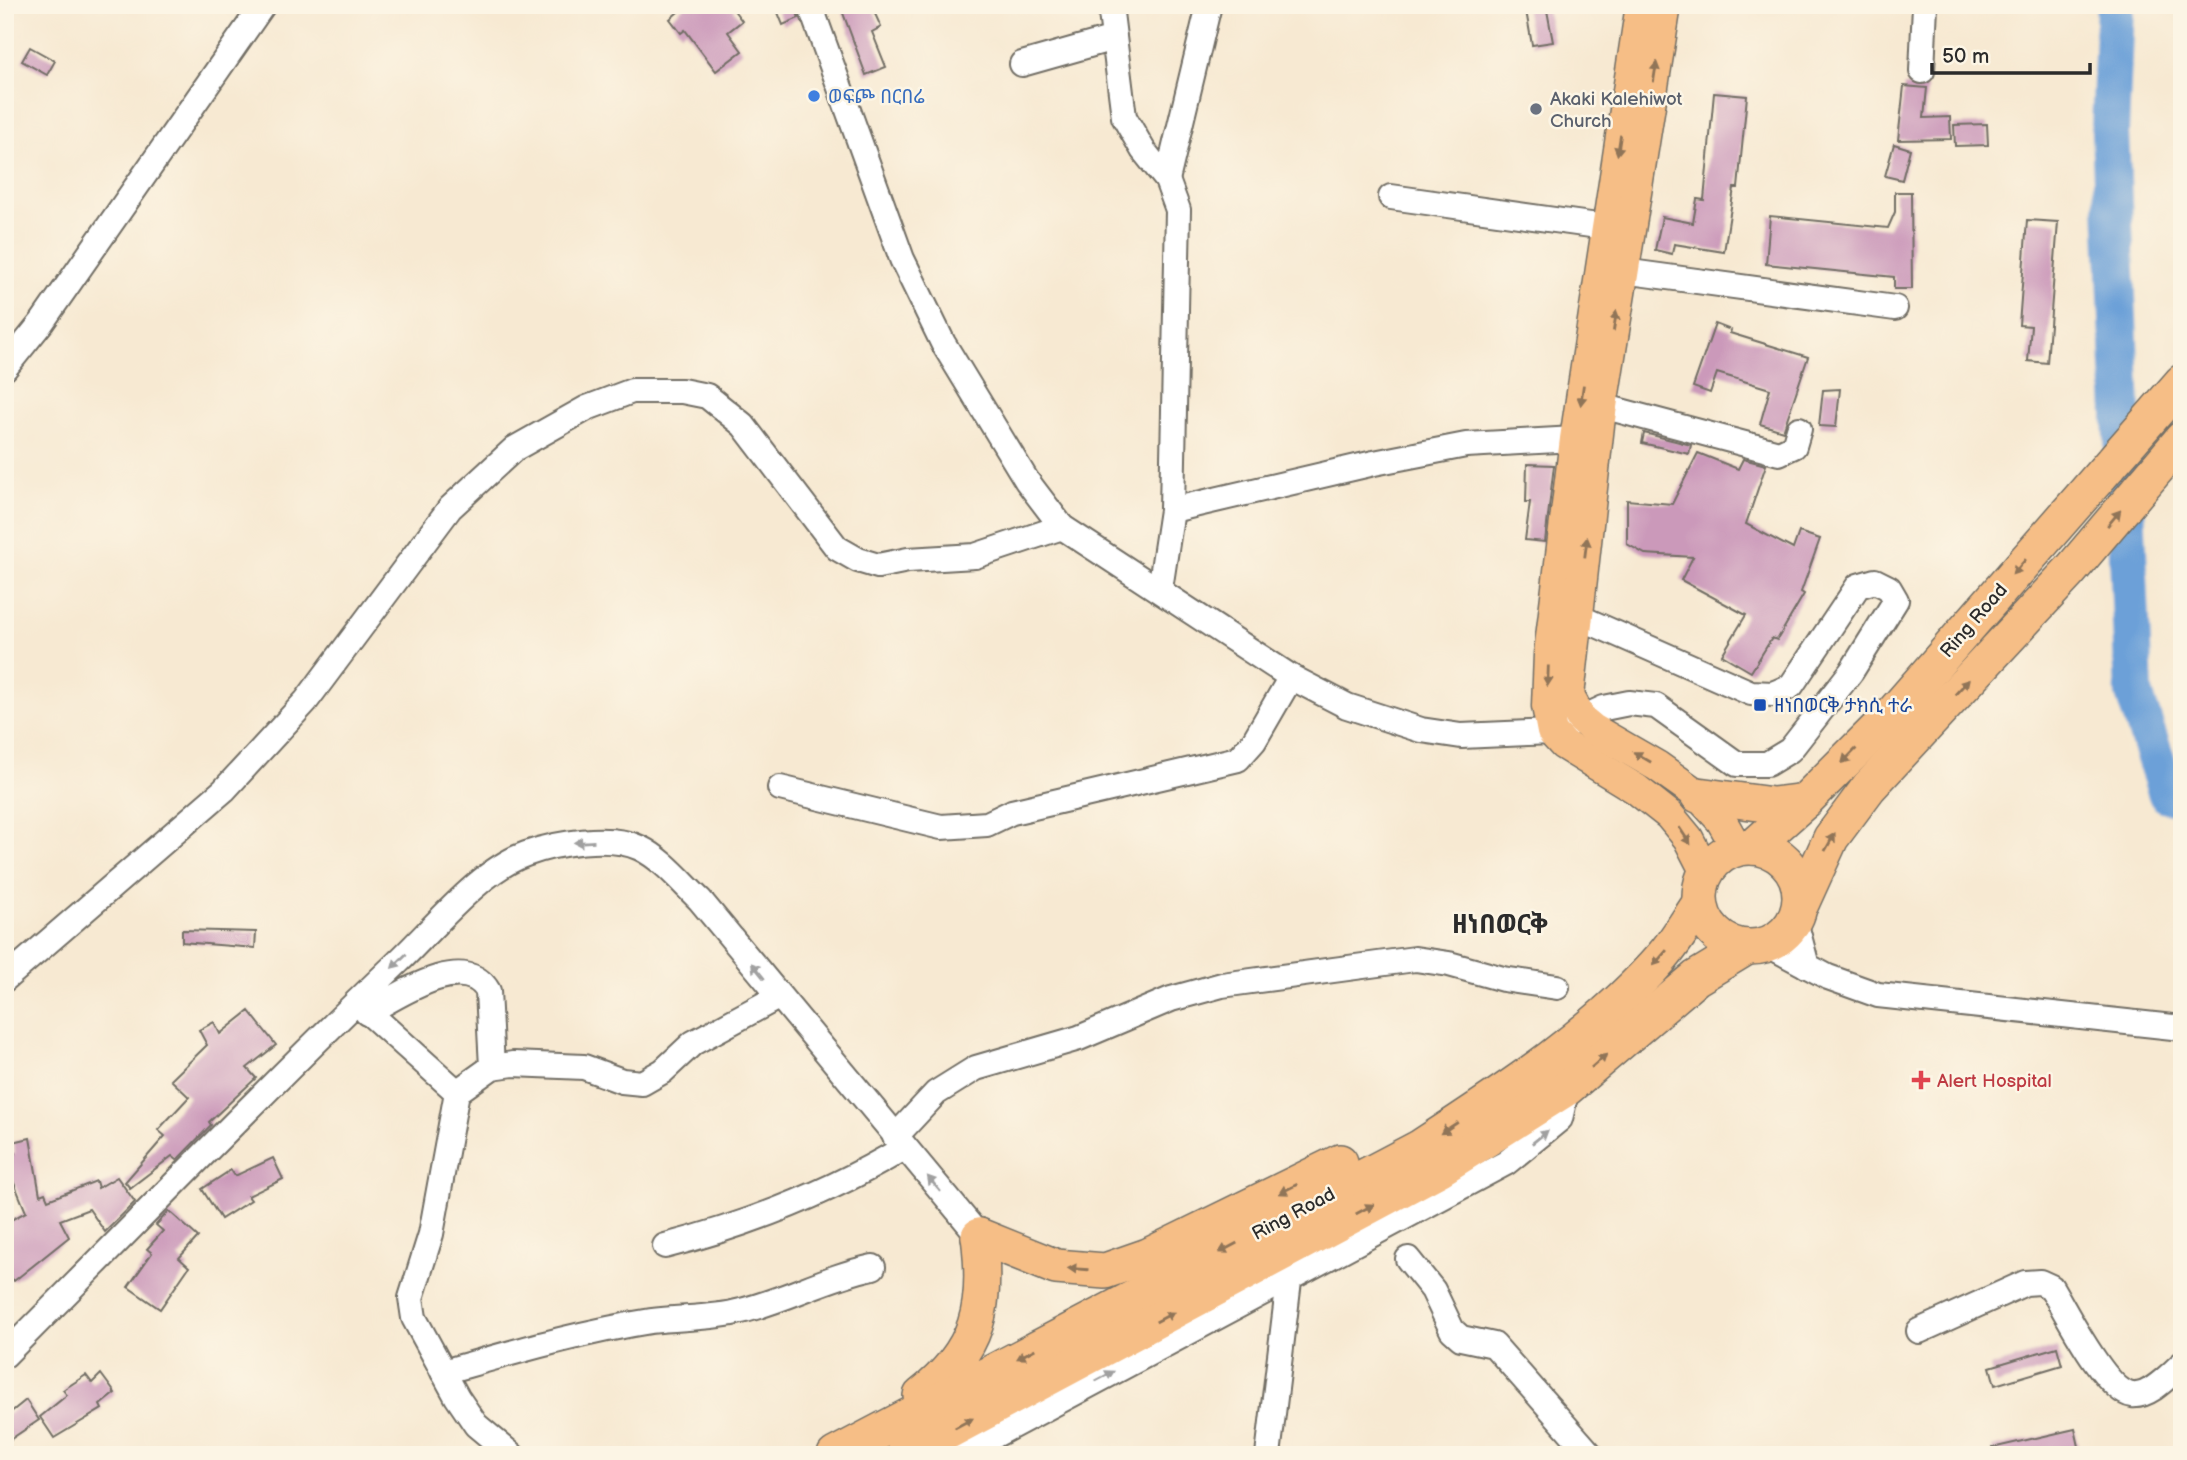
<svg xmlns="http://www.w3.org/2000/svg" width="2187" height="1460" font-family="'Balsamiq Sans','Noto Sans Ethiopic',sans-serif">
  <style>
    .lines { fill: none; stroke-linecap: round; stroke-linejoin: round }
    .river { stroke: #6ca0d8; stroke-width: 38 }
    .building { fill: #cb99ba }
    .minor-casing { stroke: #726e65; stroke-width: 28 }
    .major-casing { stroke: #726e65; stroke-width: 33 }
    .highway-casing { stroke: #726e65; stroke-width: 38 }
    .minor { stroke: #fff; stroke-width: 24 }
    .major { stroke: #f6be86; stroke-width: 30 }
    .highway { stroke: #f6be86; stroke-width: 35 }
    .oneway { fill: #907458 }
    .oneway2 { fill: #a0a0a0 }
    .shop-dot { fill: #3f7fe0; stroke: #fcf5e5; stroke-width: 2.5 }
    .worship-dot { fill: #6b7280; stroke: #fcf5e5; stroke-width: 2.5 }
    .transit-dot { fill: #1a4fb4; stroke: #fcf5e5; stroke-width: 2.5 }
    .health-dot { fill: #e0444e; stroke: #fcf5e5; stroke-width: 2.5 }
    .labels { text-anchor: middle; stroke-width: 5; stroke-linejoin: round; paint-order: stroke }
    .shop-label { font-size: 19px; fill: #366cbe; stroke: #fcf5e5; text-anchor: start }
    .worship-label { font-size: 19px; fill: #5b616d; stroke: #fcf5e5; text-anchor: start }
    .street-label { font-size: 19px; fill: #2b2b2b; stroke: #fcf5e5 }
    .transit-label { font-size: 19px; fill: #164399; stroke: #fcf5e5; text-anchor: start }
    .health-label { font-size: 19px; fill: #be3a42; stroke: #fcf5e5; text-anchor: start }
    .district-label { font-size: 26px; font-weight: bold; fill: #2b2b2b; stroke: #fcf5e5 }
  </style>
  <rect width="100%" height="100%" fill="#fcf5e5"/>
  <filter id="ink" filterUnits="userSpaceOnUse"><feTurbulence type="fractalNoise" baseFrequency=".0143" numOctaves="2"/><feDisplacementMap in="SourceGraphic" scale="14" xChannelSelector="R" yChannelSelector="G"/><feConvolveMatrix kernelMatrix="1 2 1 2 8 2 1 2 1" color-interpolation-filters="sRGB"/></filter>
  <filter id="wash" filterUnits="userSpaceOnUse"><feTurbulence type="fractalNoise" baseFrequency=".00686" numOctaves="4" result="noise"/><feDisplacementMap in="SourceGraphic" scale="28" xChannelSelector="R" yChannelSelector="G"/><feGaussianBlur stdDeviation="1.57" result="paint"/><feColorMatrix in="noise" values="0 0 0 0 0 0 0 0 0 0 0 0 0 0 0 0 0 1.4 0 .05"/><feComposite in="paint" operator="in"/></filter>
  <g filter="url(#wash)">
    <rect width="100%" height="100%" fill="#f7e9d2"/>
    <g class="lines">
      <!-- river -->
      <polyline class="river" points="2115,5 2110,132 2134,693 2167,794 2182,798"/>
    </g>
    <g id="blocks">
      <!-- building -->
      <g class="building">
        <polygon points="686,5 730,5 742,21 728,32 742,51 716,71 685,30 681,33 670,19"/>
        <polygon points="775,5 794,5 799,18 783,25"/>
        <polygon points="840,5 871,5 881,27 872,32 886,67 866,75"/>
        <polygon points="1525,5 1546,5 1553,42 1532,45"/>
        <polygon points="30,47 55,61 47,75 22,61"/>
        <polygon points="1904,86 1927,88 1924,118 1950,117 1951,139 1898,140"/>
        <polygon points="1714,93 1747,96 1738,188 1734,188 1724,252 1674,244 1672,254 1655,250 1662,217 1693,223 1697,199 1704,200"/>
        <polygon points="1987,124 1988,145 1955,146 1954,125"/>
        <polygon points="1894,144 1910,149 1902,180 1885,176"/>
        <polygon points="1895,192 1911,192 1912,289 1894,289 1894,277 1766,264 1770,216 1888,228 1895,212"/>
        <polygon points="2027,220 2058,222 2047,363 2028,361 2031,326 2019,325"/>
        <polygon points="1715,324 1731,330 1730,333 1808,357 1783,431 1760,424 1770,389 1717,373 1710,393 1693,387"/>
        <polygon points="1840,389 1836,427 1819,426 1823,390"/>
        <polygon points="1644,433 1691,445 1689,454 1642,443"/>
        <polygon points="1698,453 1738,469 1743,459 1766,465 1746,524 1793,549 1799,532 1820,539 1801,592 1804,594 1777,640 1772,638 1751,672 1722,655 1746,615 1681,580 1693,557 1645,554 1627,544 1627,500 1672,504"/>
        <polygon points="1527,464 1554,465 1545,542 1525,540 1530,502 1526,502"/>
        <polygon points="182,930 256,932 255,948 182,942"/>
        <polygon points="249,1011 276,1045 247,1068 256,1078 209,1122 211,1125 177,1160 172,1156 130,1188 125,1182 165,1136 158,1130 189,1097 171,1080 207,1045 199,1030 214,1022 220,1034"/>
        <polygon points="30,1138 40,1195 45,1193 48,1200 96,1181 98,1188 117,1177 135,1202 105,1232 89,1209 60,1220 69,1237 14,1281 5,1271 5,1223 26,1212 12,1178 5,1179 5,1154 15,1154 13,1142"/>
        <polygon points="273,1158 283,1179 248,1196 251,1200 221,1219 202,1189 231,1170 235,1176"/>
        <polygon points="169,1211 198,1237 179,1258 189,1267 160,1309 128,1287 152,1253 147,1249 163,1231 156,1225"/>
        <polygon points="2057,1347 2062,1365 1995,1385 1990,1367"/>
        <polygon points="101,1374 115,1393 100,1405 102,1409 54,1438 40,1417 67,1395 63,1390 86,1375 92,1383"/>
        <polygon points="26,1400 39,1420 5,1443 5,1417"/>
        <polygon points="2075,1429 2081,1455 1993,1455 1992,1448"/>
      </g>
    </g>
  </g>
  <g filter="url(#ink)">
    <use href="#blocks" fill-opacity="0" stroke="#726e65" stroke-width="2"/>
    <g class="lines">
      <!-- minor casing -->
      <g class="minor-casing">
        <g id="minor">
          <polyline points="810,5 902,259 943,343 1027,481 1062,527 1291,677 1347,706 1421,730 1461,736 1552,732 1604,708 1629,703 1656,706 1737,764 1767,764 1790,750 1851,672 1896,600 1889,588 1875,581 1858,586 1791,686 1773,694 1751,693 1563,610"/>
          <polyline points="1110,5 1124,117 1143,150 1167,180 1178,210 1172,510 1160,589"/>
          <polyline points="1022,64 1114,38"/>
          <polyline points="1922,71 1925,5"/>
          <polyline points="1167,180 1209,5"/>
          <polyline points="1391,197 1605,227"/>
          <polyline points="1623,271 1895,308"/>
          <polyline points="5,368 42,322 263,5"/>
          <polyline points="1602,406 1779,453 1794,446 1799,429"/>
          <polyline points="1172,510 1374,463 1466,445 1575,439"/>
          <polyline points="780,788 941,827 987,824 1012,812 1238,759 1254,741 1291,677"/>
          <polyline points="1795,921 1807,966"/>
          <polyline points="1768,945 1828,977 1878,995 2182,1028"/>
          <polyline points="5,979 224,790 306,701 450,508 514,449 587,408 632,391 682,391 707,396 743,425 837,548 858,560 878,566 908,560 975,556 1062,527"/>
          <polyline points="357,1002 457,1092"/>
          <path d="M367,1013c31,-17 97,-63 121,-22l4,76"/>
          <polyline points="895,1137 936,1093 976,1068 1079,1038 1171,999 1222,985 1415,959 1449,964 1503,979 1557,987"/>
          <path d="M665,1246c85,-22 164,-53 239,-98"/>
          <polyline points="1408,1259 1433,1290 1452,1330 1461,1338 1494,1345 1591,1455"/>
          <path d="M1919,1331l106,-48 15,-1 11,5c14,23 54,104 81,108 18,2 37,-20 50,-31"/>
          <path d="M5,1355c131,-131 259,-265 393,-393 35,-33 82,-92 128,-108 30,-11 84,-20 114,-6 23,11 42,35 60,52l279,336"/>
          <path d="M443,1372c68,-19 138,-40 208,-51 29,-4 61,-2 90,-10 45,-11 85,-34 132,-44"/>
          <polyline points="512,1455 476,1425 457,1397 414,1318 411,1298 431,1234 457,1092 492,1067 513,1064 584,1067 622,1081 642,1083 663,1071 693,1043 778,997"/>
          <polyline points="958,1455 1506,1163 1560,1119 1567,1088"/>
          <polyline points="1268,1455 1289,1281"/>
        </g>
      </g>
      <!-- major casing -->
      <g class="major-casing">
        <g id="major">
          <polyline points="1641,5 1575,439 1549,654 1547,706 1552,732 1564,745 1636,789 1669,815 1688,838 1706,873"/>
          <polyline points="1666,5 1599,425 1569,696 1581,719 1593,729 1657,766 1698,795 1721,820 1737,848"/>
        </g>
      </g>
      <!-- highway casing -->
      <g class="highway-casing">
        <g id="highway">
          <polyline points="1698,795 1773,805 1805,801"/>
          <circle cx="1750" cy="897" r="50"/>
          <polyline points="1753,847 1805,801 1894,712 2182,382"/>
          <polyline points="1801,904 1831,838 1869,787 2070,571 2182,439"/>
          <polyline points="979,1236 1056,1267 1105,1271 1148,1256 1340,1162"/>
          <path d="M921,1396c58,-46 67,-90 58,-160"/>
          <path d="M835,1455l584,-307c86,-56 176,-114 244,-192 14,-16 25,-36 37,-53"/>
          <polyline points="904,1455 1441,1168 1567,1088 1696,978 1747,947"/>
        </g>
      </g>
      <!-- minor -->
      <use href="#minor" class="minor"/>
      <!-- major -->
      <use href="#major" class="major"/>
      <!-- highway -->
      <use href="#highway" class="highway"/>
    </g>
    <!-- one-way arrows -->
    <defs><path id="oneway-solid" d="M-6-.8H1V-3.2L6.5 0L1 3.2V.8H-6Z" transform="scale(1.75)"/></defs>
    <g class="oneway">
      <use href="#oneway-solid" transform="translate(1655 72) rotate(-81)"/>
      <use href="#oneway-solid" transform="translate(1619 145) rotate(99)"/>
      <use href="#oneway-solid" transform="translate(1615 321) rotate(-81)"/>
      <use href="#oneway-solid" transform="translate(1582 395) rotate(98)"/>
      <use href="#oneway-solid" transform="translate(2114 518) rotate(-50)"/>
      <use href="#oneway-solid" transform="translate(1586 547) rotate(-83)"/>
      <use href="#oneway-solid" transform="translate(2019 567) rotate(131)"/>
      <use href="#oneway-solid" transform="translate(1548 676) rotate(92)"/>
      <use href="#oneway-solid" transform="translate(1962 687) rotate(-47)"/>
      <use href="#oneway-solid" transform="translate(1849 756) rotate(135)"/>
      <use href="#oneway-solid" transform="translate(1642 757) rotate(-150)"/>
      <use href="#oneway-solid" transform="translate(1685 836) rotate(56)"/>
      <use href="#oneway-solid" transform="translate(1830 842) rotate(-61)"/>
      <use href="#oneway-solid" transform="translate(1660 958) rotate(131)"/>
      <use href="#oneway-solid" transform="translate(1599 1061) rotate(-41)"/>
      <use href="#oneway-solid" transform="translate(1449 1128) rotate(147)"/>
      <use href="#oneway-solid" transform="translate(1288 1189) rotate(153)"/>
      <use href="#oneway-solid" transform="translate(1365 1209) rotate(-28)"/>
      <use href="#oneway-solid" transform="translate(1228 1248) rotate(152)"/>
      <use href="#oneway-solid" transform="translate(1078 1269) rotate(-176)"/>
      <use href="#oneway-solid" transform="translate(1165 1317) rotate(-28)"/>
      <use href="#oneway-solid" transform="translate(1026 1354) rotate(152)"/>
      <use href="#oneway-solid" transform="translate(964 1423) rotate(-28)"/>
    </g>
    <g class="oneway2">
      <use href="#oneway-solid" transform="translate(584 842) rotate(177)"/>
      <use href="#oneway-solid" transform="translate(399 961) rotate(136)"/>
      <use href="#oneway-solid" transform="translate(758 971) rotate(-129)"/>
      <use href="#oneway-solid" transform="translate(1540 1137) rotate(-39)"/>
      <use href="#oneway-solid" transform="translate(934 1184) rotate(-130)"/>
      <use href="#oneway-solid" transform="translate(1105 1376) rotate(-28)"/>
    </g>
  </g>
  <!-- markers -->
  <circle class="shop-dot" cx="814" cy="96" r="7"/>
  <circle class="worship-dot" cx="1536" cy="109" r="7"/>
  <rect class="transit-dot" x="1753" y="698" width="14" height="14" rx="3.5"/>
  <path class="health-dot" d="M1917.5 1069.5h7v7h7v7h-7v7h-7v-7h-7v-7h7z"/>
  <g class="labels">
    <!-- shop labels -->
    <g class="shop-label">
      <text x="828" y="103">ወፍጮ በርበሬ</text>
    </g>
    <!-- worship labels -->
    <g class="worship-label">
      <text x="1550" y="105">Akaki Kalehiwot<tspan x="1550" dy="22">Church</tspan></text>
    </g>
    <!-- street labels -->
    <g class="street-label">
      <text transform="translate(1973 620) rotate(-49)" y="7">Ring Road</text>
      <text transform="translate(1293 1213) rotate(-28)" y="7">Ring Road</text>
    </g>
    <!-- transit labels -->
    <g class="transit-label">
      <text x="1774" y="712">ዘነበወርቅ ታክሲ ተራ</text>
    </g>
    <!-- health labels -->
    <g class="health-label">
      <text x="1937" y="1087">Alert Hospital</text>
    </g>
    <!-- district labels -->
    <g class="district-label">
      <text x="1500" y="933">ዘነበወርቅ</text>
    </g>
  </g>
  <!-- margin -->
  <rect width="2187" height="1460" fill="none" stroke="#fcf5e5" stroke-width="28"/>
  <!-- scale -->
  <path d="M1932 63v10h158v-10" fill="none" stroke="#2b2b2b" stroke-width="3.5"/>
  <text x="1942" y="63" font-size="21" fill="#2b2b2b" stroke="#fcf5e5" stroke-width="5" paint-order="stroke">50 m</text>
</svg>
